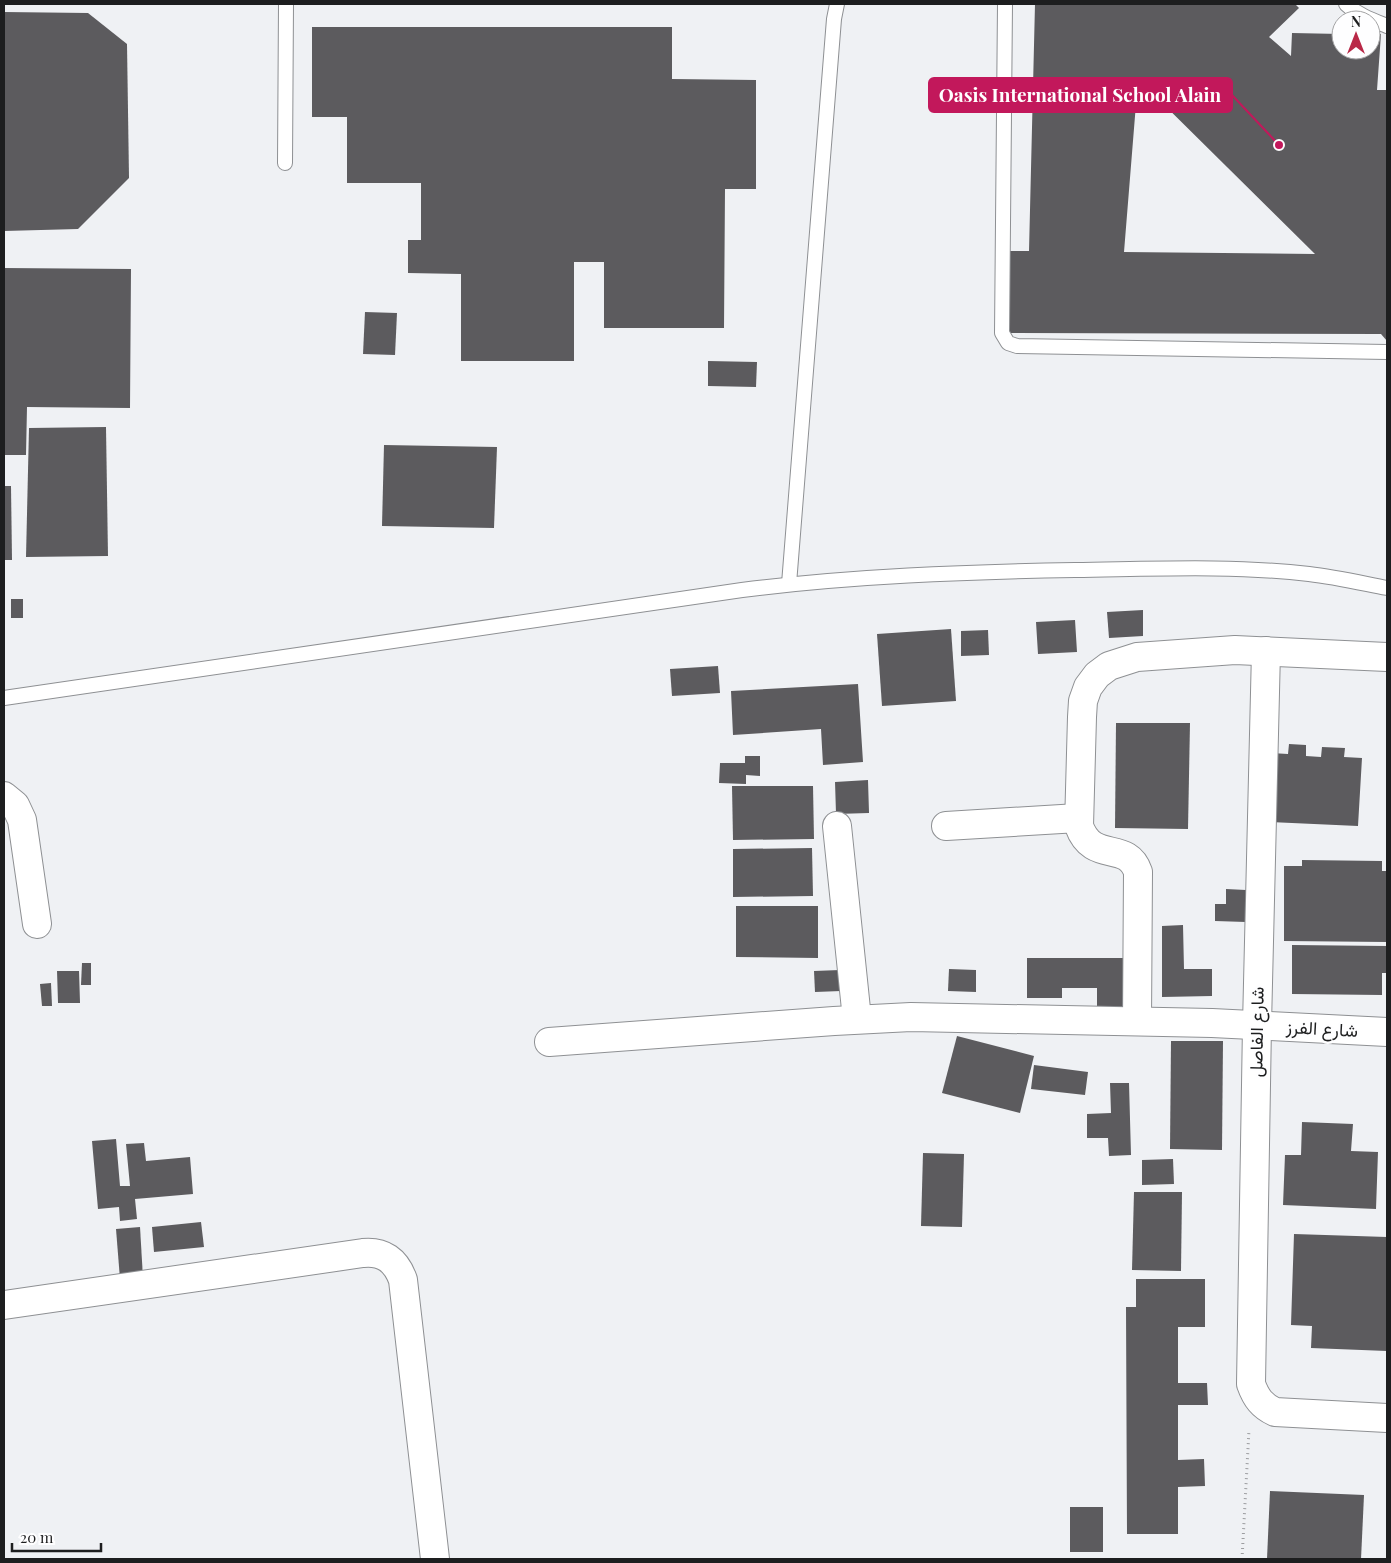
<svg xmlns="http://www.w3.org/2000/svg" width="1391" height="1563" font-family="'Playfair Display',Vazirmatn,serif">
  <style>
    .building { fill: #5c5b5e; fill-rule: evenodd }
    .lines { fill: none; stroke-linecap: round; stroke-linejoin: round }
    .lane-casing { stroke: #8e9093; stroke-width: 16 }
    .street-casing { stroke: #8e9093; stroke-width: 30 }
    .path { stroke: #9c9da0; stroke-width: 3; stroke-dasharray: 1 4; stroke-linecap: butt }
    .lane { stroke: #fff; stroke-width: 14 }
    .street { stroke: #fff; stroke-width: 28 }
    .labels { text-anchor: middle; stroke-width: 5; stroke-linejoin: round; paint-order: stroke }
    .street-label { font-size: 18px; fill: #1d1e1f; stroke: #fefeff }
    .leader { fill: none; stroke: #c2185b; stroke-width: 2 }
    .callout-dot { fill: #c2185b; stroke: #fefeff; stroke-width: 2 }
    .callout { fill: #c2185b; stroke: #c2185b; stroke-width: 2 }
    .callout-label { font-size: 19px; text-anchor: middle; font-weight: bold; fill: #fff }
  </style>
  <rect width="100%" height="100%" fill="#eff1f4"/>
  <!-- building -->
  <g class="building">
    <path d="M1035,4h260l4,4 -30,29 22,19 1,-23 49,1v16h30v-16h10l-4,56h10v251l-6,-7 -378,-1 1,-82h25zM1138,79l177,175 -191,-2z"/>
    <polygon points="4,12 88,13 127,44 129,178 78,229 4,231"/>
    <polygon points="312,27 672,27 672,79 756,80 756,189 725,189 724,328 604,328 604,262 574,262 574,361 461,361 461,274 408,273 408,240 421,240 421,183 347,183 347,117 312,117"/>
    <polygon points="4,268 131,269 130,408 27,407 26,455 4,455"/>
    <polygon points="365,312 397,313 395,355 363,354"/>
    <polygon points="708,361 757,362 756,387 708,386"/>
    <polygon points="106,427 108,556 26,557 29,428"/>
    <polygon points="384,445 497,447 494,528 382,526"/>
    <polygon points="4,486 11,486 12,560 4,560"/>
    <rect x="11" y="599" width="12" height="19"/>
    <polygon points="1143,610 1143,636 1109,638 1107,612"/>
    <polygon points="1075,620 1077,652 1038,654 1036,622"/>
    <polygon points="951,629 956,701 882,706 877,634"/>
    <polygon points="988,630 989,655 961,656 961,631"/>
    <polygon points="718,666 720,693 672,696 670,669"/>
    <polygon points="858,684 863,762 823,765 821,729 733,735 731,691"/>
    <polygon points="1116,723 1190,723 1188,829 1115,828"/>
    <polygon points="1289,744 1306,745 1306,756 1321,757 1322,747 1345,748 1344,757 1362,758 1358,826 1270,822 1271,753 1288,754"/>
    <polygon points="745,756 760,756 760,776 746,775 746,784 719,783 720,763 745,763"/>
    <polygon points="868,780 869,813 836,814 835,782"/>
    <polygon points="732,786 813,786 814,839 733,840"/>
    <polygon points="812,848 813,896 733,897 733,849"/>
    <polygon points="1302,860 1382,861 1382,871 1387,871 1387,942 1284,941 1284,866 1302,866"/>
    <polygon points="1226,889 1246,890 1246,922 1215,921 1215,904 1226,904"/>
    <polygon points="736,906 818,906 818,958 736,957"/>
    <polygon points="1183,925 1184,969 1212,969 1212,996 1162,997 1162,926"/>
    <polygon points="1292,945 1387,946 1387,973 1382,973 1382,995 1292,994"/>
    <polygon points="1027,958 1128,958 1127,1007 1097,1007 1097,988 1062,988 1062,998 1027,998"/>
    <polygon points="82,963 91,963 91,985 81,985"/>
    <polygon points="949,969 976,970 976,992 948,991"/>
    <polygon points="840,970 841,991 815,992 814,971"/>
    <polygon points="57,971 79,971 80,1003 58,1003"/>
    <polygon points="51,983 52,1006 42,1006 40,984"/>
    <polygon points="957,1036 1034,1056 1020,1113 942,1093"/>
    <polygon points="1171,1041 1223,1041 1222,1150 1170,1149"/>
    <polygon points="1034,1065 1088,1072 1085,1095 1031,1089"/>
    <polygon points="1110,1083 1129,1083 1131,1155 1109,1156 1108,1138 1087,1138 1087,1114 1111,1113"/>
    <polygon points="1302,1122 1353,1124 1351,1151 1378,1152 1376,1209 1283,1205 1285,1155 1301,1155"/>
    <polygon points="116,1139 120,1186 130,1186 126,1144 144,1143 146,1161 190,1157 193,1194 135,1199 137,1219 120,1221 119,1207 98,1209 92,1141"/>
    <polygon points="923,1153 964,1154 962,1227 921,1226"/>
    <polygon points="1173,1159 1174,1184 1142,1185 1142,1160"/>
    <polygon points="1134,1192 1182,1192 1181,1271 1132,1270"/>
    <polygon points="201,1222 204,1247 154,1252 152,1227"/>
    <polygon points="140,1227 143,1278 120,1279 116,1229"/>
    <polygon points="1294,1234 1387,1237 1387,1351 1311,1348 1312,1326 1291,1325"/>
    <polygon points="1136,1279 1205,1279 1205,1327 1178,1327 1178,1383 1207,1383 1208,1405 1178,1405 1178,1460 1204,1459 1205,1486 1178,1487 1178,1534 1127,1534 1126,1307 1136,1307"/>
    <polygon points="1270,1491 1364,1495 1361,1559 1267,1559"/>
    <rect x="1070" y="1507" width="33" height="45"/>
  </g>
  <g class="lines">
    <!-- lane casing -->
    <g class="lane-casing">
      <g id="lane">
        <polyline points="1005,4 1002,333 1008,343 1017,346 1387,352"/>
        <path d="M1346,4c12,11 26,16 41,22"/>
        <polyline points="285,163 286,4"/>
        <polyline points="789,584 834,19 837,4"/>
        <path d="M4,698l738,-108c111,-14 221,-18 333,-20 77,-1 156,-5 234,4 26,3 52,9 78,14"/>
      </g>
    </g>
    <!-- street casing -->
    <g class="street-casing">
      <g id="street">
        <path d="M1266,651l-9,374 -6,359c5,14 11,22 24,28l112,6"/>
        <polyline points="4,796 15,805 22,820 37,924"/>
        <polyline points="837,826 857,1019"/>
        <polyline points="946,826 1078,818"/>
        <path d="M1137,1021l1,-149c-11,-33 -45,-7 -59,-46l3,-109 1,-16 5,-14 9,-12 12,-9 28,-9 98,-7 152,7"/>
        <polyline points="549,1042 834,1021 911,1017 1212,1023 1387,1032"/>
        <path d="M4,1305l359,-52c20,-2 33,7 40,27l32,279"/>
      </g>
    </g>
    <!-- path -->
    <polyline class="path" points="1242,1559 1249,1430"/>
    <!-- lane -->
    <use href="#lane" class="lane"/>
    <!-- street -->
    <use href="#street" class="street"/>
  </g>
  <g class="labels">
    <!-- street labels -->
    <g class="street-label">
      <text transform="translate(1322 1029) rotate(3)" y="6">شارع الفرز</text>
      <text transform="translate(1257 1032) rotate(-89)" y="6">شارع الفاصل</text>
    </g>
  </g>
  <!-- callouts -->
  <path class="leader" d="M1279 145L1232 95"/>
  <circle class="callout-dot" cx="1279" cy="145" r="5"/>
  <rect class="callout" x="929" y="78" width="303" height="34" rx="5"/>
  <g class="callout-label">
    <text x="1080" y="102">Oasis International School Alain</text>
  </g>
  <!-- border -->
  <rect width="1391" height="1563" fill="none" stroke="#1d1e1f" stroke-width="10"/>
  <!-- north arrow -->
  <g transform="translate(1356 35)"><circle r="24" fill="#fefeff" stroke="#a4a4a5"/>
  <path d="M0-4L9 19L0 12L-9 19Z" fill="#b92847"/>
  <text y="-8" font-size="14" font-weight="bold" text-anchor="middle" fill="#1d1e1f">N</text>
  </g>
  <!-- scale -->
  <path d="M12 1543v8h89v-8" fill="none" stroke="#1d1e1f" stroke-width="2.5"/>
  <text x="20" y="1543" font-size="15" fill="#1d1e1f" stroke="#fefeff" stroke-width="4" paint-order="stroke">20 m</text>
</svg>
